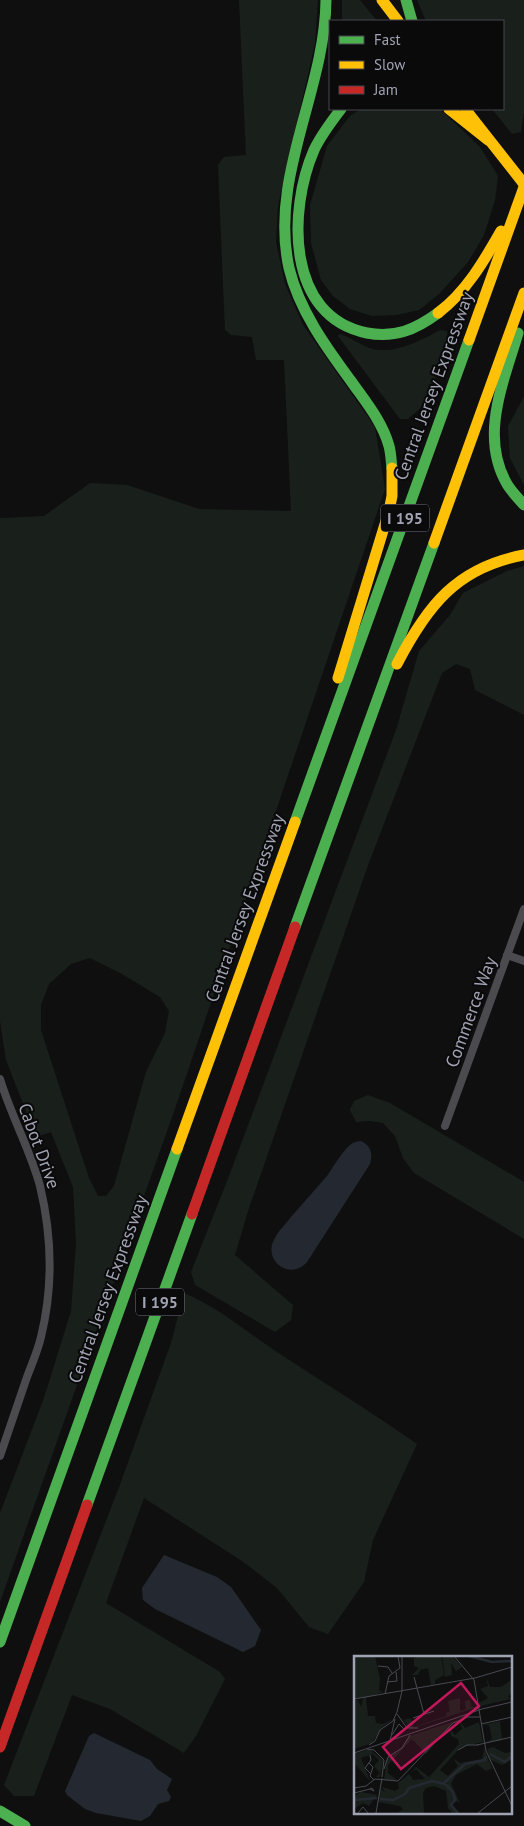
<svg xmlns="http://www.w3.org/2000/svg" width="524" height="1826" font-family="'PT Sans',sans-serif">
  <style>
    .green { fill: #19201b; fill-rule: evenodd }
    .water { fill: #242931 }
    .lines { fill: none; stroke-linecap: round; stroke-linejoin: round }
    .street { stroke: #4a4a4f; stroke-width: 8 }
    .fast { stroke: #4caf50; stroke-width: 11 }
    .slow { stroke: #ffc107; stroke-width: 11 }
    .jam { stroke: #c62828; stroke-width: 11 }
    .labels { text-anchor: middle; stroke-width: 4; stroke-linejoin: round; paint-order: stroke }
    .shield { fill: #0a0a0b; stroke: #737580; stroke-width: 1 }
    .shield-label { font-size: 16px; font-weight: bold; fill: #a0a3b2 }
    .street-label { font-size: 18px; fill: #a0a3b2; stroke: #0a0a0b }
    .inset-river { fill: none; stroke: #242931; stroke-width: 2.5 }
    .inset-road { fill: none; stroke: #494a51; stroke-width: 1 }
    .view { fill: #c2185b; fill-opacity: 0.15; stroke: #c2185b; stroke-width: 2.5 }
    .inset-edge { fill: none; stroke: #a0a3b2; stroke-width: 2.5 }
  </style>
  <rect width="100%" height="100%" fill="#0f0f10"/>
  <!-- green -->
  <g class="green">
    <path d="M239,0h79l-3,44 -37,161 -2,37 9,42 18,41 72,102 10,62 -208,614 -177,499v-89l44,-115 27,-87 5,-67 -3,-57 -22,-55 -15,5 -30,-77 -6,-39v-503l44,-2 46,-33 37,2 72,24 92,2 -7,-151h-28l-4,-23 -21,-2 -6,-5 -7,-165 6,-8 22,-2zM90,958l32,16 38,23 9,14 -4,22 -19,39 -32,114 -8,10h-8l-9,-18 -48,-148v-25l8,-21 22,-20z"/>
    <polygon points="342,0 360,0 377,21 342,21"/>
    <polygon points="417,0 524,0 524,112 521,132 512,134 492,109 503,109 503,21 426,21"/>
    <polygon points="361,109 440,109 480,147 498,176 495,200 484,235 468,262 439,294 419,310 396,315 372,316 350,309 333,296 321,280 311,243 310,205 327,146 350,116"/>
    <path d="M440,330l7,1c1,18 -15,59 -25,75 -4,5 -10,9 -14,13h-8l-62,-83 2,-2c10,3 19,10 29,14 23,8 51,-7 71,-18z"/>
    <polygon points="524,397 524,485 510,458 508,426"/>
    <polygon points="524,566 524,715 475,690 470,669 456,664 442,673 367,868 248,1211 235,1255 293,1305 291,1320 275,1332 195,1285 191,1272 229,1176 396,730 419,651 450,615 463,593 507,571"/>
    <polygon points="368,1095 390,1103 524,1182 524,1239 414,1173 403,1158 395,1136 383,1123 370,1121 356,1122 350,1110 354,1101"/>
    <path d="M184,1293c32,13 60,37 90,57 47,31 96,61 143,94l-44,96 -9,42 -36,52 -19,-7 -32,-39 -35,-27 -98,-63 -38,105 114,69 5,7 -29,57 -12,17 -74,-44 -38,-14 -38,101h-20l-10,-11 117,-303 50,-139z"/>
  </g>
  <!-- water -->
  <g class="water">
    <path d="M361,1141c10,5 12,12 9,23l-63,98c-17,19 -42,-1 -34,-20 4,-10 12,-17 18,-25 12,-14 24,-27 36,-41 7,-10 14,-23 23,-31 4,-3 7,-4 11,-4z"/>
    <polygon points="164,1555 217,1577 231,1587 261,1630 255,1646 243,1652 155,1609 143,1600 142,1588"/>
    <polygon points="94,1733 150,1760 157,1769 172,1779 167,1790 171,1797 169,1801 158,1804 150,1816 141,1821 96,1813 85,1809 67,1795 65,1791 89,1736"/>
  </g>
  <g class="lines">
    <!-- street -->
    <g class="street">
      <polyline points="507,955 524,961"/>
      <path d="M0,1079c11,37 30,70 40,107 12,50 13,102 1,151 -3,13 -9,27 -14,40 -9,26 -18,52 -27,79"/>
      <polyline points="445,1126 524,909"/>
    </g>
    <!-- fast -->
    <g class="fast">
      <path d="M326,0c-1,92 -57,176 -37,268 10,42 37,79 62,113 14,20 31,40 38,65 2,7 2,15 3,22"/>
      <polyline points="406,0 412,21"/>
      <path d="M341,109c-10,13 -20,26 -27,41 -26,60 -28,167 53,183 28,5 48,-3 71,-20"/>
      <path d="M518,333c-14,48 -39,103 -11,151 4,7 11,14 17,21"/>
      <polyline points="295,822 469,340"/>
      <polyline points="295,927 434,543"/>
      <polyline points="87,1505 192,1214"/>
      <polyline points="0,1642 177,1149"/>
      <polyline points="0,1811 25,1826"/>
    </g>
    <!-- slow -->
    <g class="slow">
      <polyline points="382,0 398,21"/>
      <polyline points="449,109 488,140"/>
      <polyline points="465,109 524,184"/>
      <path d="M438,313c28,-21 46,-52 63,-82"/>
      <polyline points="469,340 524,187"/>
      <polyline points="434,543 524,293"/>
      <path d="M397,664c30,-58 60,-97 127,-109"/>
      <polyline points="338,678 389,511 392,496 392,468"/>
      <polyline points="177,1149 295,822"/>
    </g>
    <!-- jam -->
    <g class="jam">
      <polyline points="192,1214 295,927"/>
      <polyline points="0,1747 87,1505"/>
    </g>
  </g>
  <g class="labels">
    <!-- shield labels -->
    <g class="shield">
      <rect x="381" y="504.5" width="48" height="27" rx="4"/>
      <rect x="136" y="1288.5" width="48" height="27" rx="4"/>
    </g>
    <g class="shield-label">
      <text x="405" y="524">I 195</text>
      <text x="160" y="1308">I 195</text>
    </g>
    <!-- street labels -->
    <g class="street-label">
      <text transform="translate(434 386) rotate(-70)" y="6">Central Jersey Expressway</text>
      <text transform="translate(245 908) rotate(-70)" y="6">Central Jersey Expressway</text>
      <text transform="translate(471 1012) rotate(-70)" y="6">Commerce Way</text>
      <text transform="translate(39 1146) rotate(70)" y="6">Cabot Drive</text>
      <text transform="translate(108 1289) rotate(-70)" y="6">Central Jersey Expressway</text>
    </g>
  </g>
  <!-- overview -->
  <g transform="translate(354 1656)">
    <rect width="158" height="158" fill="#0f0f10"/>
    <path d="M0,0h21l5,23 -1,11 4,2 -17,6 2,18h7l1,7 7,1 11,-6 -13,10 -9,15 -18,6v-49h4l3,7 2,-9 -9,1zM67,0h20l3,19 -9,5v4l-4,1 -3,-17 -8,2 -2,5h-6l7,-7 -5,-2v-8zM88,0h10l10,11 -6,4 -5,-8 1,12 -7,2zM132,20l4,11h11l10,-7v13l-3,4 3,2 -31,7 -1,-3 9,-5 -8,-9 8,-3zM106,42v13l6,-2 -1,-8 5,-1 1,7h6l-67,22 -7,-9 8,-2 3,9 32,-11 1,-5 3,2 -2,-12zM101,65l-29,33 -14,-15 -24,26v8l9,7h-13l3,-21 13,-9 9,-14zM106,65l5,7 14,-6 4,20 -22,5 -21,23 8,6 10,-10 -5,-8 7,5 22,-4 2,-10 8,19 -6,3 -9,-7 -21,11 -5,9 9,19 -3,-2 -6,3 8,9h-7l-4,-5 -2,-17 -12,-5 -8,2 -3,5 1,20h-26l5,-4 -3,-3 -22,-4 2,-13 5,3 -3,-5 13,4 4,-3 -1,-5 11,-9 4,6 12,-1 -9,-10 -5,4 5,-6 13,10 30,-33 -1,-5 -7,-3 -1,-7 5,6 7,-6zM146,65l2,19 -17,3 7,-4 -3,-14h-6zM139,91l12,6 6,-1v8l-9,5 -13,-6 -2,-10zM15,93l14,11 -3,17h-4l4,-4 -6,-7 5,-6 -6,-6 -12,4 9,23 -16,-18v-9zM7,136l16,3 -8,11 -6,-3 -9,6v-13z" fill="#19201b"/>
    <path class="inset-river" d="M115,0l23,6 20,-1M136,98l15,8 7,-6M90,127l21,-19 20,-4 1,-4M26,143l13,1 12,-6 4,-6 23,-7 13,3 8,8 2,8 -4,5 7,8M0,144l23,-2"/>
    <path class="inset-road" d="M100,0l20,24 12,71 26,55M138,0h19M24,10l10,1 4,6M60,21l10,37M33,26l10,-1 -1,-9M31,38l4,-18 11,-8 -2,-12M0,43l121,-21 37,-11M43,56l5,-21v-35M43,58l10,14h11M59,62l21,-7M127,68l31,-7M38,79l7,-11 5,5 -5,6M36,85l5,-22M15,89l6,-4 5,-11 13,-9 4,-9M123,89l35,-8M13,93l7,1 10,10 -2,17M104,94l9,-5h11M0,97l128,-44 30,-7M16,99l1,5 -6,8 6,6M15,107l4,4 -3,9 4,4M30,113l4,-12 14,-9 8,-13M0,132l12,-2 9,-7 23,2 55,-58 15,-6h12M0,137l16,-4 4,2 -2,-3 -2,1M4,157l5,-6 5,6M22,157l6,-35M124,157l34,-27"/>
    <path class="view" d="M107,27l18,23 -78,63 -18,-22z"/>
    <rect width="158" height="158" class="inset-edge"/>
  </g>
  <!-- legend -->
  <rect x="329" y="20" width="175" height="90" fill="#0a0a0b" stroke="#46474e"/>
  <rect x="339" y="36" width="25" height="8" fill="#4caf50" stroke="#46474e"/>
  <text x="374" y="45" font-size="15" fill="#a0a3b2">Fast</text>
  <rect x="339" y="61" width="25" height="8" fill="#ffc107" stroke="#46474e"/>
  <text x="374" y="70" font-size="15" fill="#a0a3b2">Slow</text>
  <rect x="339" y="86" width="25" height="8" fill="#c62828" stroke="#46474e"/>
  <text x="374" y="95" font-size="15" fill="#a0a3b2">Jam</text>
</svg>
